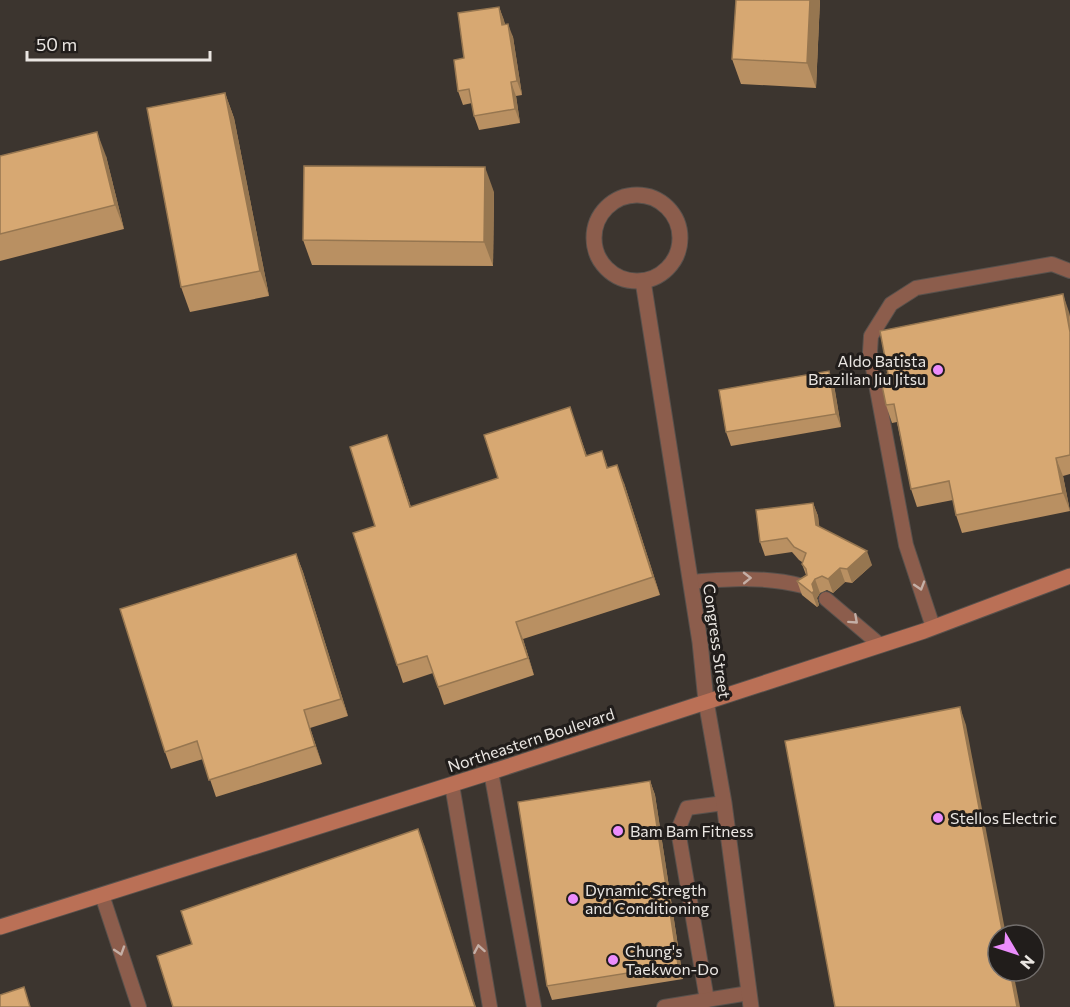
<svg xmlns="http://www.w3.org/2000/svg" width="1070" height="1007" font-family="Commissioner,sans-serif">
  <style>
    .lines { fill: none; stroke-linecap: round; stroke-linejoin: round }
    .lane-casing { stroke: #58514c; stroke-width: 16 }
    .street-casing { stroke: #58514c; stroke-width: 17 }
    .secondary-casing { stroke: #58514c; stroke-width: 17 }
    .lane { stroke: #8c5d4c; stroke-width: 14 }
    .street { stroke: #8c5d4c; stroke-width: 15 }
    .secondary { stroke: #ba7056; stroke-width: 15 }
    .wall { fill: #b99062 }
    .shaded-wall { fill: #967650 }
    .building { fill: #d7a872; stroke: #967650; stroke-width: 1.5 }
    .oneway { stroke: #c4afa6 }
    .poi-dot { fill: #eb8dfc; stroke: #211d1b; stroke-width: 2 }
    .labels { text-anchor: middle; stroke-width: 6; stroke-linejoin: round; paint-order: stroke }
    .poi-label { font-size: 16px; fill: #eae6e2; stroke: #211d1b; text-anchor: start }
    .street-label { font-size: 16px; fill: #eae6e2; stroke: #211d1b }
  </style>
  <rect width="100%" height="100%" fill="#3c352f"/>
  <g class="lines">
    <!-- lane casing -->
    <g class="lane-casing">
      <g id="lane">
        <path d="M691,582c39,-3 74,-6 112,4"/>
        <polyline points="826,599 879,644"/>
        <polyline points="933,627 906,545 870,352 871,336 891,304 916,288 1052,264 1070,271"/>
        <polyline points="491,772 534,1007"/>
        <polyline points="452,785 490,1007"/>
        <polyline points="102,895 139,1007"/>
        <polyline points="707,1000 678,830 687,808 724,803"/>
        <polyline points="664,1007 749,993"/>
      </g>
    </g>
    <!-- street casing -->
    <g class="street-casing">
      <g id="street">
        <circle cx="637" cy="238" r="43"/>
        <polyline points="643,281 700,642 706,701 724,803 751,1007"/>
      </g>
    </g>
    <!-- secondary casing -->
    <g class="secondary-casing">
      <polyline id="secondary" points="0,927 491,772 924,631 1070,576"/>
    </g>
    <!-- lane -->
    <use href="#lane" class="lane"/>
    <!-- street -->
    <use href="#street" class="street"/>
    <!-- secondary -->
    <use href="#secondary" class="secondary"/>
  </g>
  <!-- wall -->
  <g class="wall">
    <polygon points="820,0 816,88 741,84 732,59"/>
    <polygon points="499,7 505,24 513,37 522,95 516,96 520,123 479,130 474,116 472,103 463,105 458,91 464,58"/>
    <polygon points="225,93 234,118 269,296 190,312 181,287"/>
    <polygon points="0,156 106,156 124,229 0,261"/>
    <polygon points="494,192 493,266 312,265 303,240"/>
    <polygon points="1069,312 1070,317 1070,474 1063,476 1070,511 962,533 956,515 953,500 917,507 911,489 897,422 892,423 886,405"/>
    <polygon points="834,385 841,427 731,446 726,432"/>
    <polygon points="576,425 587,456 602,451 608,468 624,483 660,595 523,639 534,675 444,705 433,673 403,683 397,665 375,526 387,435 411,507 498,478"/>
    <polygon points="813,503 818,516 819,527 872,565 852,583 845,582 833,593 827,590 820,593 817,598 819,605 817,607 802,595 797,581 806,575 802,564 802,562 799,560 792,552 765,556 760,542"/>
    <polygon points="296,554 303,572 348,716 310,728 322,764 216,797 203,759 171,769 165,752"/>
    <polygon points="650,781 655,795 683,979 552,1000 547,986"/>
  </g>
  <!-- shaded-wall -->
  <g class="shaded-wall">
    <polygon points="810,0 820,0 816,88 807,63"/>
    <polygon points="499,7 504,20 507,38 502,25"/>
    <polygon points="508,24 513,37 522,95 517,81"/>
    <polygon points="511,82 516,96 520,123 515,109"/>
    <polygon points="225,93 234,118 269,296 260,271"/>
    <polygon points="97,132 106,156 124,229 115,205"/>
    <polygon points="485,167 494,192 493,266 484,242"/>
    <polygon points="1063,294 1069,312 1070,332"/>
    <polygon points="829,371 834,385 841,427 836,414"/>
    <polygon points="387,435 417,525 410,507"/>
    <polygon points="1056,458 1063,476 1070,511 1063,493"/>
    <polygon points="617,465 624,483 660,595 653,577"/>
    <polygon points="813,503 818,516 821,539 816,525"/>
    <polygon points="867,551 872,565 852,583 847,569"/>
    <polygon points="296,554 303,572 348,716 341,699"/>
    <polygon points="840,568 845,582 833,593 828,579"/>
    <polygon points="815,579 820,593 817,598 819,605 817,607 812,593 812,584"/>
    <polygon points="516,622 523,639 534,675 528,658"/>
    <polygon points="960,707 966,725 1006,935 1003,935"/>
    <polygon points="304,710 322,764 315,746"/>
    <polygon points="650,781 655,795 683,979 678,965"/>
    <polygon points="418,829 425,847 476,1007 475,1007"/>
    <polygon points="1010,971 1013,971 1020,1007 1017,1007"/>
  </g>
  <!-- building -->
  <g class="building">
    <polygon points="736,0 810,0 807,63 732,59"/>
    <polygon points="499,7 502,25 508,24 517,81 511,82 515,109 474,116 469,89 458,91 454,60 464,58 458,13"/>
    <polygon points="225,93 260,271 181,287 147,108"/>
    <polygon points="97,132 115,205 0,234 0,156"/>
    <polygon points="304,166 485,167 484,242 303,240"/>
    <polygon points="1063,294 1070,332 1070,455 1056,458 1063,493 956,515 949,481 911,489 894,404 886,405 880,376 888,374 880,331"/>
    <polygon points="829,371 836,414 726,432 719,390"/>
    <polygon points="570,407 586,456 602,451 607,468 617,465 653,577 516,622 528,658 438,687 427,656 397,665 353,533 375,526 350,447 387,435 410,507 498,478 484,435"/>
    <polygon points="813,503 816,525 867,551 847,569 840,568 828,579 822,576 815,579 812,584 814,591 812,593 797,581 807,575 806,569 802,564 806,553 794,547 787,538 760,542 756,510"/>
    <polygon points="296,554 341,699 304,710 315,746 209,780 197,741 165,752 120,609"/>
    <polygon points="960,707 1003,935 998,935 998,971 1010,971 1017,1007 835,1007 785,741"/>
    <polygon points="650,781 678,965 547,986 518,802"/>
    <polygon points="418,829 475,1007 173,1007 157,956 192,944 181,911"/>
    <polygon points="24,987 30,1007 0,1007 0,995"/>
  </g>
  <!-- one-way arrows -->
  <defs><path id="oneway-chevron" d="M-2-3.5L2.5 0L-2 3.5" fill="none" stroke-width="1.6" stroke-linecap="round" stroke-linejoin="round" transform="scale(1.5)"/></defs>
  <g class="oneway">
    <use href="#oneway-chevron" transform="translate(747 578) rotate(-1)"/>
    <use href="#oneway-chevron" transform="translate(920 586) rotate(73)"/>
    <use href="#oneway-chevron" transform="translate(854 620) rotate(42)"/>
    <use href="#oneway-chevron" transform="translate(479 949) rotate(-100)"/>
    <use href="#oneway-chevron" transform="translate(120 951) rotate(72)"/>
  </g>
  <!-- markers -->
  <g class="poi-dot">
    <circle cx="938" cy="370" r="6"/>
    <circle cx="938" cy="818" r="6"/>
    <circle cx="618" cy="831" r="6"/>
    <circle cx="573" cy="899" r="6"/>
    <circle cx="613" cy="960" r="6"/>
  </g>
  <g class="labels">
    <!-- poi labels -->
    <g class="poi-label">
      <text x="926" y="367" text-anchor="end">Aldo Batista<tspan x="926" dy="18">Brazilian Jiu Jitsu</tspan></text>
      <text x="950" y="824">Stellos Electric</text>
      <text x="630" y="837">Bam Bam Fitness</text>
      <text x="585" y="896">Dynamic Stregth<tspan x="585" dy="18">and Conditioning</tspan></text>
      <text x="625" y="957">Chung's<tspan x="625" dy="18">Taekwon-Do</tspan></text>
    </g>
    <!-- street labels -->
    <g class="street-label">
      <text transform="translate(717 641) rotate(82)" y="6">Congress Street</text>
      <text transform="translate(531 740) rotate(-18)" y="6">Northeastern Boulevard</text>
    </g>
  </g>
  <!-- north arrow -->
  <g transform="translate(1016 953) rotate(129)"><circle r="28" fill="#211d1b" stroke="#716d6b" stroke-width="1.5"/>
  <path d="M0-4.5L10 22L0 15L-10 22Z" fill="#eb8dfc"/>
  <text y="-9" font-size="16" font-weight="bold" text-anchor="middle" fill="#eae6e2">N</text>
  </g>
  <!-- scale -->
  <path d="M27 51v9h183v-9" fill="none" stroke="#eae6e2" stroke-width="3"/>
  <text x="36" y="51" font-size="18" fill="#eae6e2" stroke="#211d1b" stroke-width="4.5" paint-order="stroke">50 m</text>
</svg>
